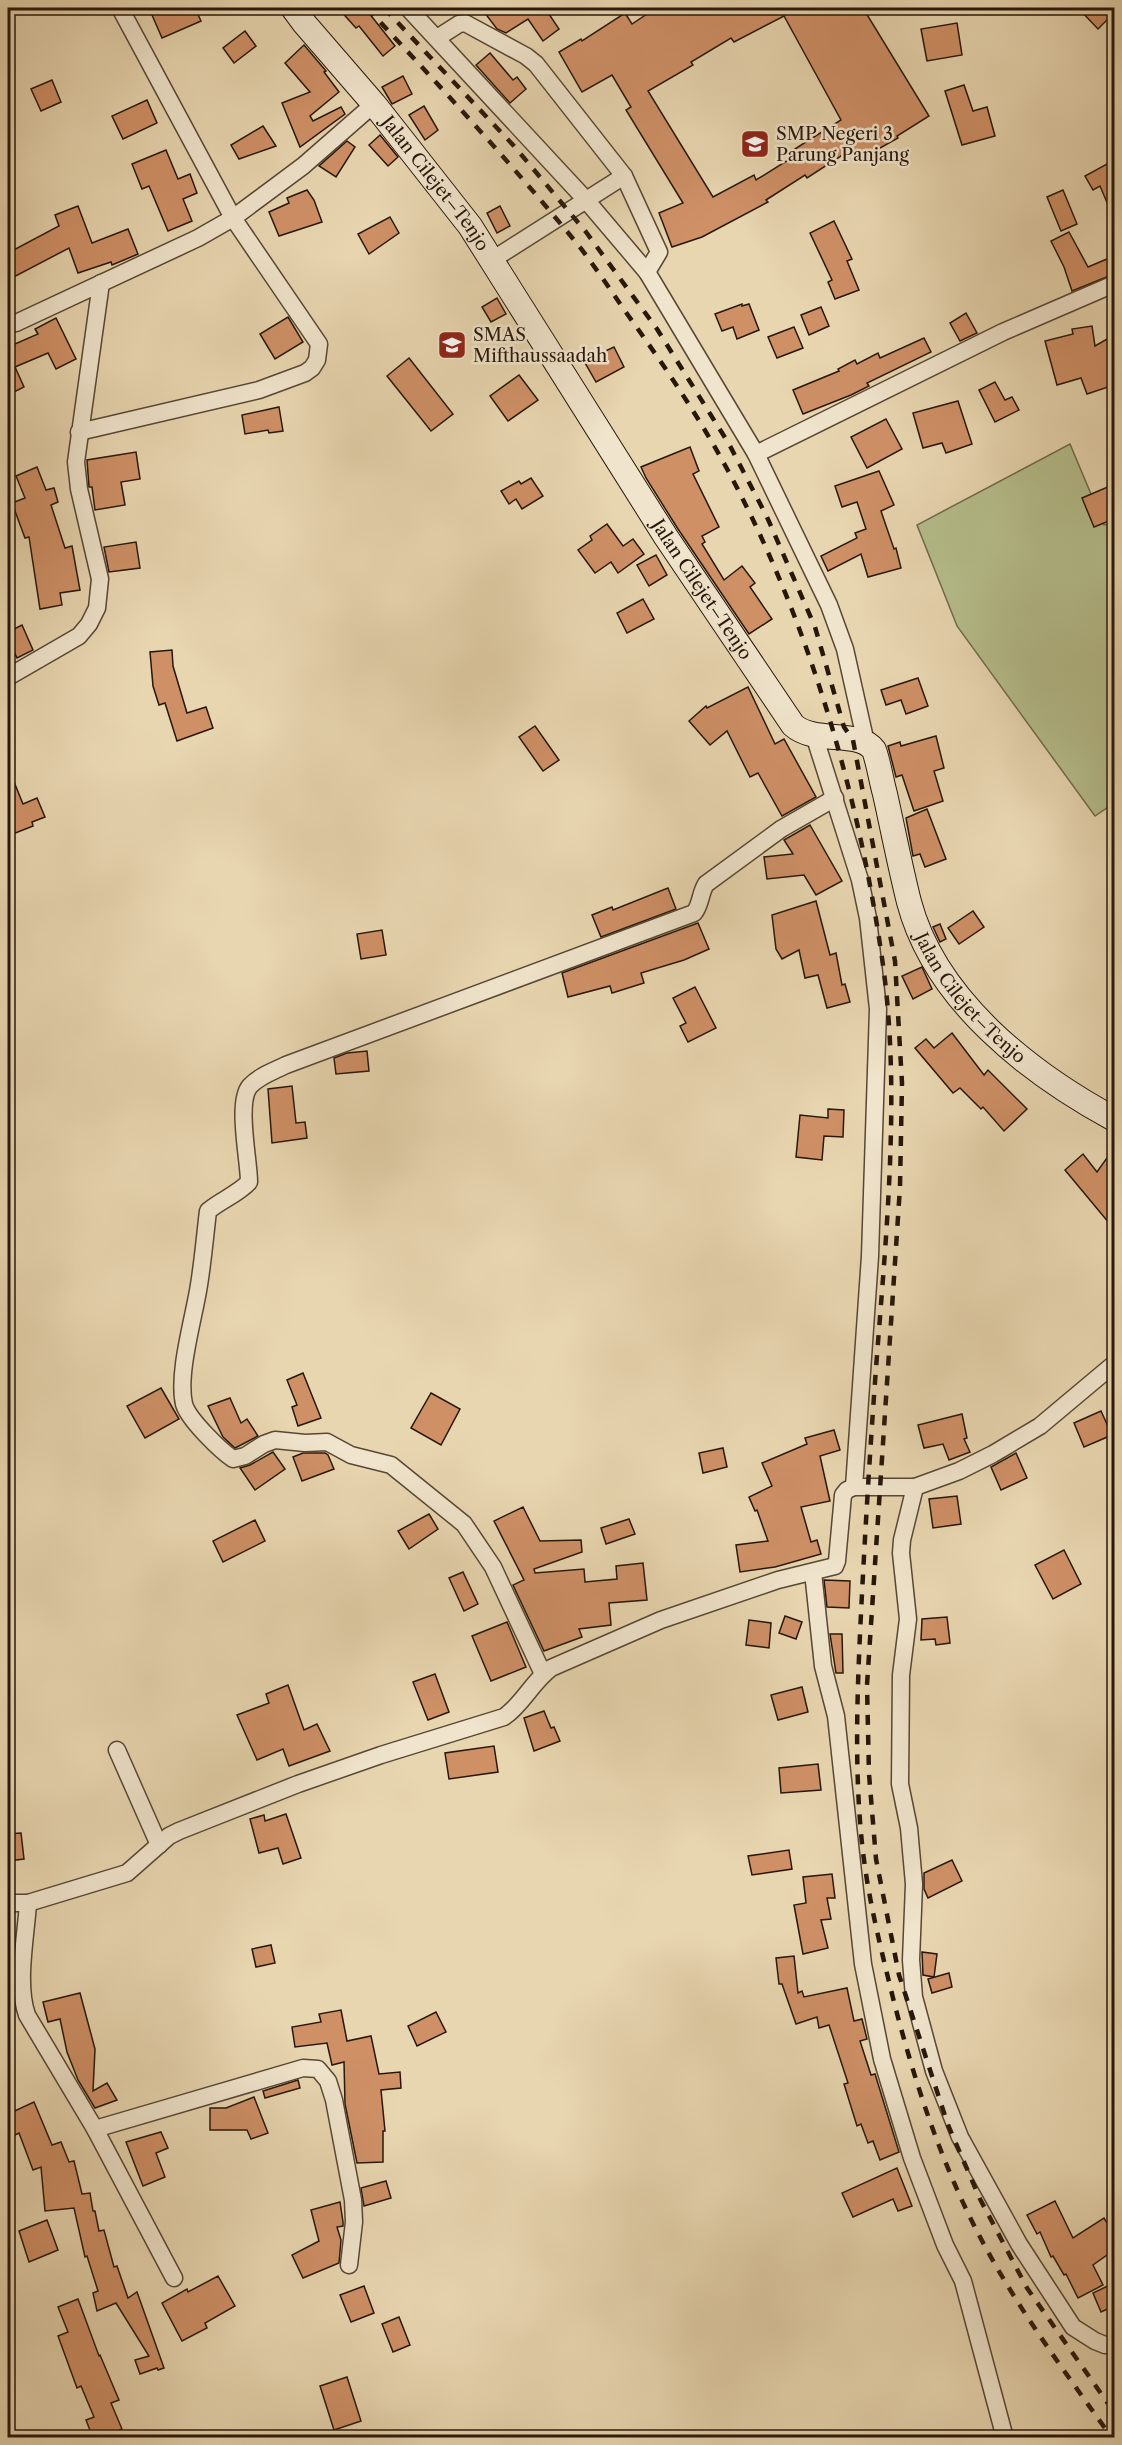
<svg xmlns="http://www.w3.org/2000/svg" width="1122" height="2445" font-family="'Libre Caslon Text',serif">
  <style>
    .green { fill: #b5be8b; stroke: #6e6a4a; stroke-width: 1.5 }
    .building { fill: #cf9066; stroke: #27170a; stroke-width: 1.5; fill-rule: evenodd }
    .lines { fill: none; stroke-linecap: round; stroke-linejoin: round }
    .minor-casing { stroke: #574734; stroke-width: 19 }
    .secondary-casing { stroke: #27170a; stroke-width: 26 }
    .minor { stroke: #f0e4cc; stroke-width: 16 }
    .secondary { stroke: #f0e4cc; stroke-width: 24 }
    .rail { stroke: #27170a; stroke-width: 4.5; stroke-dasharray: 10 10; stroke-linecap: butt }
    .labels { text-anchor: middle; stroke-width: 5; stroke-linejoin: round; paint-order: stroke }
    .poi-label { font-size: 18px; fill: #27170a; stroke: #f0e4cc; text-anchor: start }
    .street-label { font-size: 18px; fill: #27170a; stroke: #f0e4cc }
  </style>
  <rect width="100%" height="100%" fill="#e8d6b0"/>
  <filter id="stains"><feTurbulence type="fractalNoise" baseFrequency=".00333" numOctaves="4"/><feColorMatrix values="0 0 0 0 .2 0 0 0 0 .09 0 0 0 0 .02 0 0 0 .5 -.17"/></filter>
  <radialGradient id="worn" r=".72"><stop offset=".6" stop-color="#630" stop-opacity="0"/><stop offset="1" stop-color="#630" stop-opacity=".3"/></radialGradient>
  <!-- green -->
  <polygon class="green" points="1070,444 1104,525 1114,523 1114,803 1095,816 957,626 917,525"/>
  <!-- building -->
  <g class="building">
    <polygon points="149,8 195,8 201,21 162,38"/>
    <polygon points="338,8 365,8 395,46 383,56 359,26 356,28"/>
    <polygon points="481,8 545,8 559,29 543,41 528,19 506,33 497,29"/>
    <path d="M656,8h13l5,6 17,-6h172l66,108 -32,20 1,2 -41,23 -7,-11 -43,28 -2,-3 -39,25 2,2 -66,35 -30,10 -13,-34 24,-10 -57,-93 5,-3 -19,-32 -30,17 -23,-40 22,-13 1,2 43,-28 7,11zM784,16l57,104 -51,32 3,5 -37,23 -2,-5 -41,22 -65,-106 45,-26 -2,-3 40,-24 3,4z"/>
    <polygon points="1078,8 1114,8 1114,13 1098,29"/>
    <polygon points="957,23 962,55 927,61 921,29"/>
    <polygon points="245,31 256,46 234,63 223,48"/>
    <polygon points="304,45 326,71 324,72 339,92 310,116 313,121 341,107 345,114 300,147 282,103 310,92 285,63"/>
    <polygon points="490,53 513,80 517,77 526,89 510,103 476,65"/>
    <polygon points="403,76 412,94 392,104 382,87"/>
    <polygon points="52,80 61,102 41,111 31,89"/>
    <polygon points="964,85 973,111 987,107 995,136 962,145 945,91"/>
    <polygon points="147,100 157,123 123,139 112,116"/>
    <polygon points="424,106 438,130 425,140 409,115"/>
    <polygon points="263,126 276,146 239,159 231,145"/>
    <polygon points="380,135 398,157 388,166 369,145"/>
    <polygon points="347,141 355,147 336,177 319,166"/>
    <polygon points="166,150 178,179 190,174 197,193 183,199 192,221 168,231 149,186 142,189 132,164"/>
    <polygon points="1107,164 1114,177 1114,219 1100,186 1093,190 1085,176"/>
    <polygon points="307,190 314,200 322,222 279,236 269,212 289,203 287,198"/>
    <polygon points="1063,190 1077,224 1061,231 1047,197"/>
    <polygon points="78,206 92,243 128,229 138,254 112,265 111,262 78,273 69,248 8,280 8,253 59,226 55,215"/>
    <polygon points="500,206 510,226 497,233 487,213"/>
    <polygon points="390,217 399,233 369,254 358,234"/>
    <polygon points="834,221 852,259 847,261 859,290 835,299 828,282 832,280 810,233"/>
    <polygon points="1069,232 1088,267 1114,256 1114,274 1072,291 1064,267 1051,241"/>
    <polygon points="497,298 506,314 491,322 482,307"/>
    <polygon points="742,304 742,306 749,304 759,330 737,339 733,327 722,331 715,314"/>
    <polygon points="821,307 829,326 809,335 801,315"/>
    <polygon points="966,313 977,333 960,341 950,323"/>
    <polygon points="288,317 303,342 275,359 260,334"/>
    <polygon points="56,318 76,359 56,369 48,353 15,367 24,387 8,395 8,347 38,334 35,329"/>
    <polygon points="1092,326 1095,346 1114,335 1114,385 1087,394 1081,378 1057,385 1045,341 1073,334 1072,329"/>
    <polygon points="794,327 803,348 777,358 768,337"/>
    <polygon points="924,338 931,352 867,383 869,386 851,395 803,414 793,390 839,371 838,369 855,360 857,364 878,353 880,358"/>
    <polygon points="614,347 624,367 596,382 584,361"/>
    <polygon points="409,358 453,414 431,431 387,376"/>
    <polygon points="519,375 538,400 508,421 490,396"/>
    <polygon points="995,382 1005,400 1012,397 1019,410 995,422 979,390"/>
    <polygon points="958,401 972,444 946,453 942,443 923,448 913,413"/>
    <polygon points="279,407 283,431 269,433 268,430 245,434 242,415"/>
    <polygon points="886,419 902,449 867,468 851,437"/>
    <polygon points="690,447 699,471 693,474 719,527 702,536 705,542 702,544 724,580 742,566 755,583 750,587 772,619 749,634 678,529 646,478 641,467"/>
    <polygon points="136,452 140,479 121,482 125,505 95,510 92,487 89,487 87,460"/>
    <polygon points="37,467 46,490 54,488 58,502 51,505 65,548 72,546 80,590 60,593 62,605 40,609 29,537 25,538 12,503 25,498 16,476"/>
    <polygon points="879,471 894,505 881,511 882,514 894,549 896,548 901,568 868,577 861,554 828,571 821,556 857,538 855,533 866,529 857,502 842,507 835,486"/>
    <polygon points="531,478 543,496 522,509 516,499 509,504 501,491 519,481 521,484"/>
    <polygon points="1110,486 1114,496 1114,519 1094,527 1082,498"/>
    <polygon points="607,524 623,546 633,539 644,554 618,573 611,562 595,573 578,550 592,540 590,536"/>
    <polygon points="136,542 140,568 109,572 104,547"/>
    <polygon points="656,555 667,575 649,586 637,565"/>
    <polygon points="643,599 654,619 627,633 617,613"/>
    <polygon points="22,625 33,650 17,658 8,638 8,632"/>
    <polygon points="172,650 173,666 187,713 206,707 213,728 177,741 165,703 159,705 153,686 150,652"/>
    <polygon points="918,678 928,706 906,714 901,700 886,705 881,690"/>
    <polygon points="748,687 775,744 784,739 816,797 782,816 758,773 750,777 727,731 710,745 689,721 706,706 707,708"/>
    <polygon points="535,726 559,760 543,771 519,737"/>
    <polygon points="936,736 944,768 934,771 943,801 914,811 902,775 896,777 888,746 900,742 901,746"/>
    <polygon points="8,767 23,804 37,798 45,817 32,822 33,826 8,836"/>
    <polygon points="927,809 946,859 925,867 920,854 913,856 906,818"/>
    <polygon points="810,825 842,881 816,895 804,875 767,879 764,857 793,854 784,840"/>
    <polygon points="668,888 676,909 601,937 592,915 612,907 613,910"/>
    <polygon points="816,901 830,955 836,953 842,985 845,984 850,1002 827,1008 818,975 805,978 799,950 782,959 776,949 772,915"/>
    <polygon points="973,911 984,927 959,944 948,928"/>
    <polygon points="698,923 709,949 684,960 641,973 644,983 612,993 610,986 568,997 562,973"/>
    <polygon points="940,924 946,939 940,942 933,927"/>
    <polygon points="382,930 386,955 361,959 357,934"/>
    <polygon points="922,967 932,989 913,999 902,976"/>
    <polygon points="695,987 716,1028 688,1042 680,1026 686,1023 673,998"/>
    <polygon points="952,1033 984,1075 988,1070 1027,1109 1004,1131 983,1107 981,1109 960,1088 953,1093 915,1048 926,1039 934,1048"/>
    <polygon points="367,1051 369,1071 336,1074 334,1058 347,1053"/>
    <polygon points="292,1086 296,1123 305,1122 307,1138 272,1143 268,1089"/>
    <polygon points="828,1109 844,1110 843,1137 824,1136 822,1160 796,1157 800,1115 828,1118"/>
    <polygon points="1114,1148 1114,1229 1065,1170 1083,1154 1097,1172"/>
    <polygon points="303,1373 321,1418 298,1426 292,1407 297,1405 287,1380"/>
    <polygon points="161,1388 179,1419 145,1438 127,1406"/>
    <polygon points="431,1393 460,1409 441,1445 411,1428"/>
    <polygon points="230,1398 241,1423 247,1419 258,1436 235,1448 223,1437 208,1406"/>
    <polygon points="1101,1411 1112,1435 1084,1447 1074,1423"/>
    <polygon points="962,1414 967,1438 964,1439 970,1452 949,1460 943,1444 924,1448 918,1425"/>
    <polygon points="834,1430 840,1450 820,1456 830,1501 801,1507 811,1542 817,1540 821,1554 775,1567 740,1572 736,1545 768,1541 757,1510 755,1511 749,1497 772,1486 762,1463 807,1444 805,1438"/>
    <polygon points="723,1448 727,1467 703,1473 699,1453"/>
    <polygon points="273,1452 285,1469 255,1490 240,1468 250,1465"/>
    <polygon points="303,1453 325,1453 328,1455 334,1469 302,1481 293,1457"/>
    <polygon points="1016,1453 1027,1478 1001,1490 991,1467"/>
    <polygon points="957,1496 961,1524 933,1528 929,1499"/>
    <polygon points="523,1507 540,1541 581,1540 582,1552 534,1569 535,1573 584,1569 585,1582 617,1579 616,1566 643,1563 647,1600 609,1603 611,1625 579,1629 582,1637 544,1651 513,1585 524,1580 494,1521"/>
    <polygon points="429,1514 438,1529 409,1549 398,1531"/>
    <polygon points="629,1519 635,1534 606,1544 601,1528"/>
    <polygon points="255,1520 265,1541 223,1562 213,1541"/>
    <polygon points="1064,1550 1081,1584 1053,1599 1035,1565"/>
    <polygon points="463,1572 478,1604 464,1611 449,1578"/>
    <polygon points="824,1580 850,1581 849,1608 827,1607"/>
    <polygon points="785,1616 802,1622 796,1639 779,1633"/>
    <polygon points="947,1617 950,1643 936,1645 935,1639 921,1640 922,1619"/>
    <polygon points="749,1620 771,1623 769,1648 746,1645"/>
    <polygon points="507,1622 526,1667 491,1681 472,1636"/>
    <polygon points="830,1634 842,1634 843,1673 836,1673"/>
    <polygon points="435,1674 449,1712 428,1720 413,1682"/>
    <polygon points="288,1685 304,1730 317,1724 330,1751 289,1766 283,1749 257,1760 237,1715 269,1703 266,1694"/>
    <polygon points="802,1687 808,1712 778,1720 771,1695"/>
    <polygon points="544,1711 551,1728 554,1727 560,1741 534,1751 524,1718"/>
    <polygon points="494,1746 498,1772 449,1779 445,1753"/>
    <polygon points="818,1764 821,1790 781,1793 779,1768"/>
    <polygon points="286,1814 301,1858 283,1864 278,1848 259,1853 250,1819 264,1815 265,1821"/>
    <polygon points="21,1833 24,1859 8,1861 8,1834"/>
    <polygon points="789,1850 792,1869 752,1875 748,1856"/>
    <polygon points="952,1860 962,1881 928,1898 924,1889 924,1873"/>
    <polygon points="832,1874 835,1898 827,1898 831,1919 821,1920 828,1948 803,1954 794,1905 806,1903 803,1877"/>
    <polygon points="271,1945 275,1963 256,1967 252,1949"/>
    <polygon points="922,1952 937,1954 934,1977 923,1975"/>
    <polygon points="794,1956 798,1993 802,1991 804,1997 847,1988 854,2021 862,2019 867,2039 860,2041 871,2075 875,2074 899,2152 880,2160 873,2141 868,2143 861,2124 857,2126 844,2084 848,2083 829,2025 819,2028 817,2017 796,2024 782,1984 779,1984 776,1958"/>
    <polygon points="949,1973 952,1987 932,1993 928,1979"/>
    <polygon points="80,1993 95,2049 93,2091 107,2083 117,2100 95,2108 78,2080 67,2052 60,2019 48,2022 43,2002"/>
    <polygon points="341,2010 347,2041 371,2036 379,2074 400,2072 401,2088 381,2090 385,2131 383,2131 383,2162 357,2163 345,2104 344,2062 332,2065 327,2043 295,2047 292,2027 321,2022 319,2014"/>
    <polygon points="436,2012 446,2032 417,2046 408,2026"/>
    <polygon points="298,2080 300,2088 265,2098 263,2091"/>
    <polygon points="254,2097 268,2133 251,2139 247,2130 210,2130 210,2108 226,2108"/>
    <polygon points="34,2102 52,2145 61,2142 69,2162 74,2161 82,2194 90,2193 93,2211 95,2211 99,2231 104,2230 114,2267 117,2266 128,2298 137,2292 164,2368 158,2370 157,2368 140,2374 135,2360 149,2356 116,2303 97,2311 93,2293 98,2291 87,2256 85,2257 74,2208 45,2211 41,2167 33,2170 19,2133 11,2137 8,2128 8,2114"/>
    <polygon points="161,2132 168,2148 156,2153 165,2177 143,2186 126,2142"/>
    <polygon points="897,2168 912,2206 898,2211 893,2199 853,2217 842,2193"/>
    <polygon points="386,2181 391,2198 364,2206 361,2188"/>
    <polygon points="1055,2201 1073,2238 1104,2218 1114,2234 1114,2250 1093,2265 1103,2285 1078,2298 1066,2274 1064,2275 1053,2256 1051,2257 1040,2232 1037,2234 1027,2215"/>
    <polygon points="340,2202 343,2222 343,2226 337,2227 341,2240 339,2263 303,2278 292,2255 319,2241 311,2210"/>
    <polygon points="47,2220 58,2250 29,2262 19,2231"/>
    <polygon points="218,2276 235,2306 205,2323 207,2328 182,2341 162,2303 187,2289 188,2292"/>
    <polygon points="1114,2283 1114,2306 1101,2312 1093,2293"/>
    <polygon points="364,2286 374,2313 351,2322 340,2295"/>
    <polygon points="78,2299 99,2356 100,2355 119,2400 111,2403 122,2429 101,2438 93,2438 86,2420 94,2417 81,2386 77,2388 58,2336 68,2332 58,2307"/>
    <polygon points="399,2317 410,2345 393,2352 382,2324"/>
    <polygon points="347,2377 361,2421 334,2430 320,2386"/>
  </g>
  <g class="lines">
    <!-- minor casing -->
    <g class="minor-casing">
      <g id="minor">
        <polyline points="408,8 586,200 647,272 756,454 829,605 845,649 866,743"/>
        <polyline points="437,38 459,24 465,23 526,56 536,64 624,176 659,252 647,272"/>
        <polyline points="492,260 624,176"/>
        <polyline points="8,324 16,323 198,238 233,218 303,166 374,104"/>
        <polyline points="79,432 259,390 305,373 312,368 317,360 319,344 233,218 120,8"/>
        <polyline points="756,454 1003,332 1114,284"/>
        <polyline points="8,677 79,636 89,624 97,608 100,579 79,489 76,462 101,283"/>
        <polyline points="814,735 860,880 868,918 878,1009 870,1256 854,1487"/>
        <polyline points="915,1487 902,1540 901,1553 908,1619 901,1675 900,1784 909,1828 914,1884 911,1960 914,1997 934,2071 960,2137 1019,2244 1073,2327 1095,2341 1105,2345 1114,2345"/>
        <polyline points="813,1572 823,1666 836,1716 863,1964 882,2059 912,2158 945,2245 963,2281 1005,2438"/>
        <path d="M543,1674l-50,-107 -29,-43 -73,-59 -40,-10 -24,-13 -22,1 -30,-3 -11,4 -19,12 -12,3c-13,-9 -45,-40 -49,-55 -7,-31 10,-86 15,-119 4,-25 6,-49 9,-74 13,-11 30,-17 41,-29 0,-22 -13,-80 1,-96 9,-10 24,-15 36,-21l408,-152c7,-8 6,-20 12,-29l75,-55 54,-31"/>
        <polyline points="117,1750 159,1845"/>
        <path d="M8,1903h20l99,-30 42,-37 10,-5 119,-47 83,-29 123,-38c19,-13 28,-35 47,-49l110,-48 117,-40 57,-14 2,-5 6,-66 4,-5 7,-3h61l44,-16 34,-17 47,-28 74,-62"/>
        <path d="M28,1903c-2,33 -12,81 -1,112l68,114 79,149"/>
        <polyline points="95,2129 303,2068 318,2069 328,2081 334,2100 353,2200 354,2222 349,2265"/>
      </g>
    </g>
    <!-- secondary casing -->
    <g class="secondary-casing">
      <g id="secondary">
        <path id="s1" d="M293,8l11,15 70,81 96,122 196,311 127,188c22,20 65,4 81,25 5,14 7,30 11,44 8,36 15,72 24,108 26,98 120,171 205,217"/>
      </g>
    </g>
    <!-- minor -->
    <use href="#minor" class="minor"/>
    <!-- secondary -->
    <use href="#secondary" class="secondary"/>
    <!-- rail -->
    <g class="rail">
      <path d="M367,8c72,77 145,156 212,238 16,21 31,43 46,65 36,50 71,101 101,156 81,149 132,323 156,491 20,135 3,287 -7,424 -6,84 -11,168 -15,252 -3,66 -5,133 1,199 5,58 19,112 33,169 22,85 50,170 93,248 36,66 81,126 125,188"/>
      <polyline points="384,8 514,146 586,232 657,329 729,444 767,517 815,627 844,727 853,740 895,961 902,1083 900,1187 867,1685 869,1774 876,1859 899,1975 948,2125 980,2199 1027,2288 1114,2412"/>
    </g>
  </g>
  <!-- icons -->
  <defs>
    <g id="school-square" transform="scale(1.5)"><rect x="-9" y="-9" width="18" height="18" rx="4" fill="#8f2418" stroke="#f0e4cc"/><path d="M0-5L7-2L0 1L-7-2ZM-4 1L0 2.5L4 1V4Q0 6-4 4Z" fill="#fff"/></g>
  </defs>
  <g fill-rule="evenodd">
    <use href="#school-square" x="755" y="144"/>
    <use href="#school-square" x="452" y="345"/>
  </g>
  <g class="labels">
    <!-- poi labels -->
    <g class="poi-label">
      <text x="776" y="140">SMP Negeri 3<tspan x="776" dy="21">Parung Panjang</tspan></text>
      <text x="473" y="341">SMAS<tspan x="473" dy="21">Mifthaussaadah</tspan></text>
    </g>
    <!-- street labels -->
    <g class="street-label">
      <text dy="6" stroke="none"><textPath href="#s1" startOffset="226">Jalan Cilejet–Tenjo</textPath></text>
      <text dy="6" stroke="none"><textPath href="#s1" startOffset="712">Jalan Cilejet–Tenjo</textPath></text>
      <text dy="6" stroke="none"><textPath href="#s1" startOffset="1234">Jalan Cilejet–Tenjo</textPath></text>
    </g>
  </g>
  <!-- margin -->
  <rect width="1122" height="2445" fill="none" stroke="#e8d6b0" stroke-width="30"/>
  <rect x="9" y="9" width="1104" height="2427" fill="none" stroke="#27170a" stroke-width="3"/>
  <rect x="15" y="15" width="1092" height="2415" fill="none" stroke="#27170a" stroke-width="1.5"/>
  <rect width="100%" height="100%" filter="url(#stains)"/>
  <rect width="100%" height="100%" fill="url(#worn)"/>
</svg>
